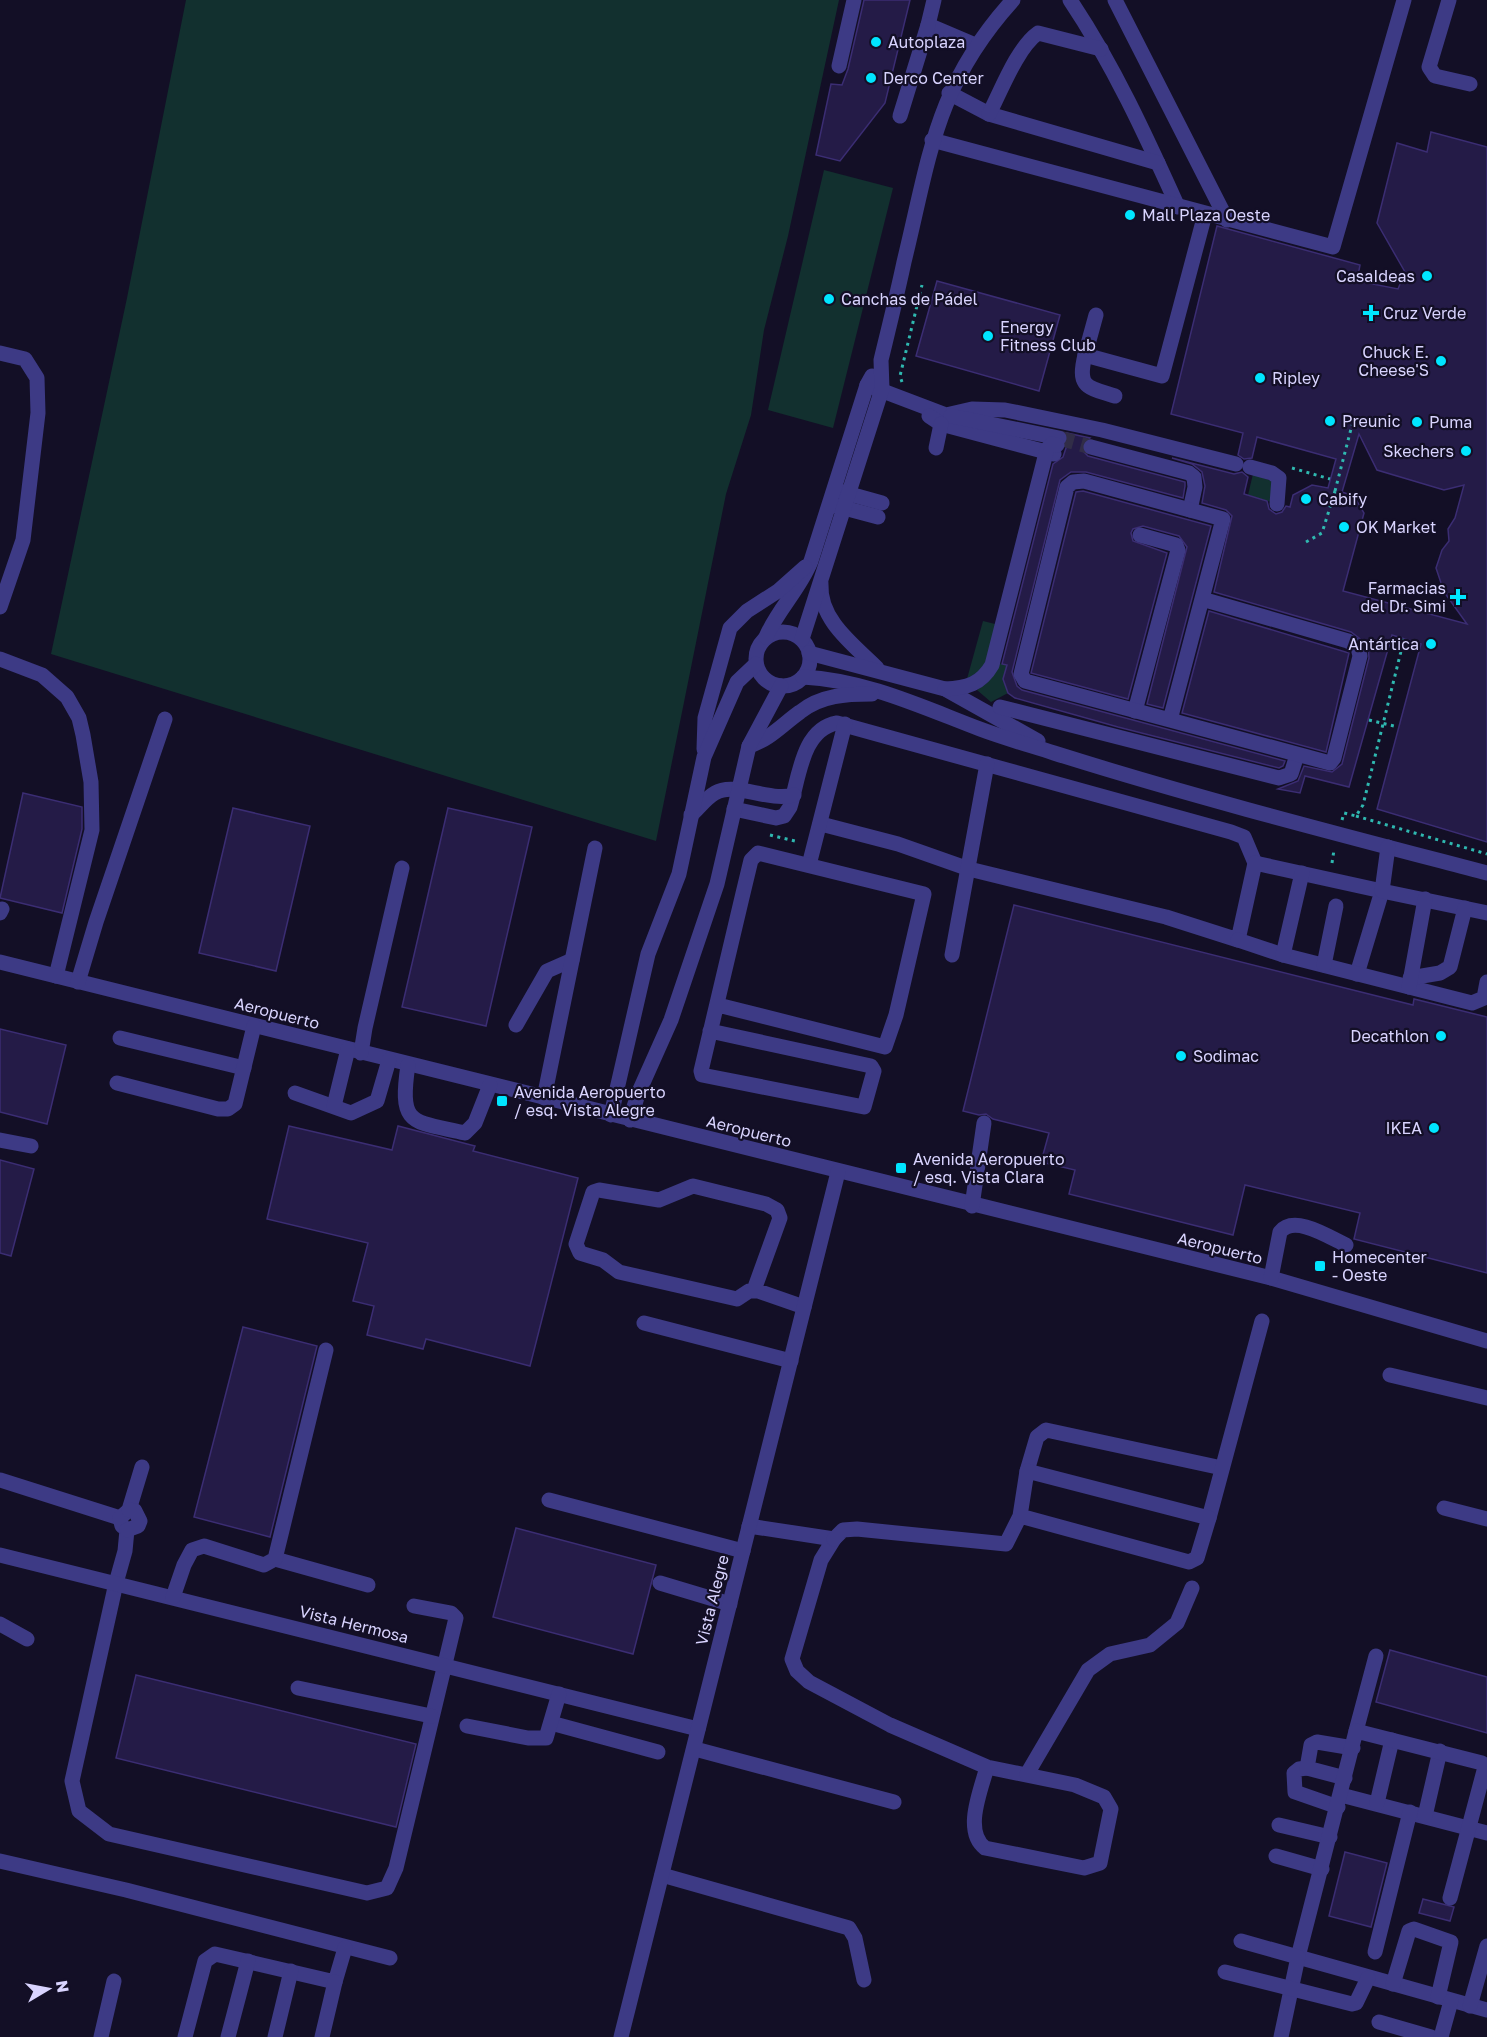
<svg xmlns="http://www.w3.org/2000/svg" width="1487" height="2037" font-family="'Golos Text',sans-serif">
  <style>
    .green { fill: #12302f }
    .building { fill: #241b47; stroke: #3b2d73; stroke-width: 1.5; fill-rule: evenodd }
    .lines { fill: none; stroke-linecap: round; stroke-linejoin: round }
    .minor-tunnel { stroke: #312d47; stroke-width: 15; stroke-dasharray: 15 8; stroke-linecap: butt }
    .path { stroke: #2fb8b0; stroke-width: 3; stroke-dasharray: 3 4.5; stroke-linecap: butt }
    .minor { stroke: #3d3a85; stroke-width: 15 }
    .path-bridge { stroke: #2fb8b0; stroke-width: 3; stroke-dasharray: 3 4.5; stroke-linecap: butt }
    .poi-dot { fill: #00e5ff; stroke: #130f26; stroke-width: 2 }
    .labels { text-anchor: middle; stroke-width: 4.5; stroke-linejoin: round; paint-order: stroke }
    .poi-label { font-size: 16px; fill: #d9d4ff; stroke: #130f26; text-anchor: start }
    .street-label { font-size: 16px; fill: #d9d4ff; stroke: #130f26 }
  </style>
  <rect width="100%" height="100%" fill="#130f26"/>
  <!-- green -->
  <g class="green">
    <polygon points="186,0 839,0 788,236 764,330 751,415 726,494 656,841 51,654 127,298"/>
    <polygon points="824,170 893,188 833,428 768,410"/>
    <polygon points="1253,474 1274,482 1271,502 1248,495"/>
    <polygon points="983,621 999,625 987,666 967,679"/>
    <polygon points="998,663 1007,665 1003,679 1008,693 991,702 977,690 988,682"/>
  </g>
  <!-- building -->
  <g class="building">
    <polygon points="864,0 910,0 885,103 840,161 816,155 831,84 842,85 848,69"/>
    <path d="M1431,132l56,15v695l-110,-33 44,-165 -29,-9 -43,152 -44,-11 -5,17 -22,-4 20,-8 6,-15 28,6 10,-8 27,-106 -1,-13 -17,-13 -137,-40 18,-76 -6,-6 -24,-7 3,-17 -3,-14 -10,-8 -20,-6 62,16 8,-2 6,5 -4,17 23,7 2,8 7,5 6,-2 4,-6 4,1 3,-12 19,-10 16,3 8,-29 -79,-22 -5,21 -8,1 -6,-4 5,-22 -72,-19 46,-188 143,39 -3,16 41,8 7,-17 -28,-49 20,-80 30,9zM1359,434l18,36 67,20 20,-5 -9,33 -7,11 1,12 -7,9 -6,18 8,24 23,32 -124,-33 21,-78 -10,-17 -12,-4z"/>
    <polygon points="937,281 1060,315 1039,391 916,356"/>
    <polygon points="1067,433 1090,438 1082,445 1082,450 1088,456 1185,482 1185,486 1183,498 1086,472 1071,472 1060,480 1012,672 1017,686 1022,690 1285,761 1283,766 1279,768 1118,727 1015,698 1008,693 1003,679 1007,665 1002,664 1053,464 1063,457 1069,439"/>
    <polygon points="1083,491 1211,526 1163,708 1147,704 1187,547 1179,536 1143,526 1133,529 1131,533 1133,541 1167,553 1128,699 1031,673 1076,492"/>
    <polygon points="1209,611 1349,653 1326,752 1182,713"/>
    <polygon points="23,793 82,807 82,829 62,913 0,898"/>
    <polygon points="233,808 310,826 276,971 199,953"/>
    <polygon points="448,808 532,827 486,1026 402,1007"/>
    <polygon points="1014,905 1413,1005 1414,999 1487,1017 1487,1273 1354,1239 1360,1213 1245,1185 1233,1235 1069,1194 1075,1170 1041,1162 1049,1133 993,1119 986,1114 979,1115 963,1111"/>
    <polygon points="0,1029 66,1045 47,1124 0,1112"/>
    <polygon points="289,1126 392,1150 398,1126 475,1146 473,1151 578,1178 530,1366 426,1339 423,1349 367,1335 374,1306 353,1301 368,1243 267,1219"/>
    <polygon points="0,1160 34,1169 11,1256 0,1253"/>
    <polygon points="243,1327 317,1346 270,1537 194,1517"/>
    <polygon points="516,1528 656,1565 633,1654 493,1617"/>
    <polygon points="1390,1650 1487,1677 1487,1733 1376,1702"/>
    <polygon points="136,1675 416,1744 396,1827 116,1758"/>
    <polygon points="1345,1852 1387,1863 1371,1927 1329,1916"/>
    <polygon points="1423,1899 1454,1907 1450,1921 1419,1913"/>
  </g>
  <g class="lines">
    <!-- minor-tunnel -->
    <polyline class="minor-tunnel" points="1059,438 1091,447"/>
    <!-- path -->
    <g class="path">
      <polyline points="902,382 900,376 922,285"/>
      <polyline points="1292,468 1330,479"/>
      <polyline points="1306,542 1322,533 1335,491"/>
      <polyline points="1356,816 1487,854"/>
      <polyline points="1342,820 1344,813 1356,816 1363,805 1404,639"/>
      <polyline points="770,835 799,842"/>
      <polyline points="1332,863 1334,850"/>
    </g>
    <!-- minor -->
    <g class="minor">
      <polyline points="934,0 928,25 975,45"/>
      <path d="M1070,0c43,64 76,136 108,207"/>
      <polyline points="1115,0 1227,220"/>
      <polyline points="1449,0 1429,67 1435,76 1470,84"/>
      <polyline points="839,66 854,0"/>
      <polyline points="949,93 989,114 1158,163"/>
      <path d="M989,114c12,-23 28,-66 49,-81l63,16"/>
      <polyline points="900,116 928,25"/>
      <polyline points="932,140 1333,247 1404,0"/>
      <polyline points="1096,315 1085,355 1162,376 1205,214"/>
      <polyline points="0,353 25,359 37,378 38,413 23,540 0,607"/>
      <path d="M1085,355c-8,33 2,32 30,41"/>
      <polyline points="867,385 946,415 972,409 1005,410 1102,430 1236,464"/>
      <polyline points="929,416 941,424 1054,454"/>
      <polyline points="951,416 1059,438"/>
      <polyline points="1091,447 1189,473 1194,477 1195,487 1190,510"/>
      <polyline points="936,448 941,424"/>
      <polyline points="1250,467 1272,473 1279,478 1277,504"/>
      <polyline points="839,491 882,503"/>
      <polyline points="833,505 878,517"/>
      <path d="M821,584c-2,36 33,61 56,84"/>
      <circle cx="783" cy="659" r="27"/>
      <path d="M766,637c12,-28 34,-48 45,-76l56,-176 5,-9"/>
      <path d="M802,639l80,-250 -1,-29c8,-33 16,-65 23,-98 26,-106 31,-176 109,-262"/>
      <polyline points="809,653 945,689 1038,741"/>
      <polyline points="0,659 42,675 67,697 79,718 83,735 91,782 92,830 56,976"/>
      <path d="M803,677c62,3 119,30 177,52 24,9 49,16 74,24 143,45 288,82 433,120"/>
      <path d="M945,689c22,-1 36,-5 47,-24l55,-216 5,-5 5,1"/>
      <polyline points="1000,707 1279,778 1291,774 1297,755"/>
      <polyline points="1135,711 1178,550 1176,545 1140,535"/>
      <polyline points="1170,720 1025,681 1021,674 1067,487 1073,482 1084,481 1223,519 1170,720 1330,763 1334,758 1360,656 1358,647 1348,641 1202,599"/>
      <path d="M749,746c20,-6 34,-22 51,-34 21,-17 47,-18 72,-18"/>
      <polyline points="704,749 705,718 730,628 747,611 778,591 805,567"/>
      <path d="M734,809l42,9 8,-2 6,-9c9,-29 12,-78 47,-84l394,109 13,5 11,26"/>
      <path d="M691,815c8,-7 15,-17 24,-22 20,-12 52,9 79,2"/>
      <polyline points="821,824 898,844 969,869 1166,917 1238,940 1255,863 1382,891 1357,974"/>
      <polyline points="1388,847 1382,891 1487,913"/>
      <polyline points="809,865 845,724"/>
      <polyline points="0,913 2,909"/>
      <polyline points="1238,940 1283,955 1472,1003 1484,998 1487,982"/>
      <polyline points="952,955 987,764"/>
      <polyline points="1283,955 1302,873"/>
      <polyline points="0,962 1271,1278 1487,1341"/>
      <polyline points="1324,965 1336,906"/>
      <polyline points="1410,978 1440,973 1450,967 1465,908"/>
      <polyline points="78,982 96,922 165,719"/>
      <polyline points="1409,987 1425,899"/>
      <polyline points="516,1025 547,971 572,960"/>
      <path d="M710,1031l161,35 3,5 -10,36 -162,-32 -1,-4c17,-71 33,-141 50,-211l7,-7 166,41 -28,121 -11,32 -167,-42"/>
      <polyline points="120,1038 244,1068"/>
      <polyline points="361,1053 365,1028 402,868"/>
      <path d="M408,1065c-9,61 3,56 57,68l10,-10 15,-38"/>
      <polyline points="117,1083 218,1109 228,1109 235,1104 254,1026"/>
      <polyline points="295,1093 351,1113 377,1101 389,1060"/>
      <polyline points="544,1098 595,848"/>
      <polyline points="334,1106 348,1049"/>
      <polyline points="611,1115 648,954 679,874 704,757 737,682 756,664"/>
      <polyline points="630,1120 638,1094 671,1020 717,884 749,746 781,686"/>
      <polyline points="0,1140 31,1146"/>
      <polyline points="972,1206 984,1123"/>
      <path d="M1271,1278l9,-46c14,-18 49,5 66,13"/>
      <polyline points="754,1290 780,1218 777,1210 766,1204 693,1186 659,1200 599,1190 593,1192 576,1244 580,1253 603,1260 619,1272 737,1299 749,1291 758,1291 804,1307"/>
      <polyline points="644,1323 791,1361"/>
      <polyline points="1390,1375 1487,1398"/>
      <polyline points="1027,1471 1037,1437 1046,1430 1222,1468"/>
      <polyline points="0,1480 120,1518"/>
      <polyline points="549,1500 743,1551"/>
      <polyline points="1444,1508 1487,1519"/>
      <polyline points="1209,1518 1262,1321"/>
      <polyline points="122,1526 120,1518 129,1510 142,1467"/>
      <path d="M749,1526l85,13 -13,21 -29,99 5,12 12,11 81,43 97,42 88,18 29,12 7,12 -11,54 -16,5 -99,-20c-22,-17 -4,-58 2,-81"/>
      <polyline points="127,1530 125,1551 116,1583 72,1781 79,1811 109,1834 367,1893 387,1888 396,1868 456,1618 451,1613 414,1606"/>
      <polyline points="127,1530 138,1526 140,1521 135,1511 129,1510"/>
      <polyline points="834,1539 843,1530 857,1529 1006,1544 1020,1516 1027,1471 1209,1518 1197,1558 1189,1562 1020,1516"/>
      <polyline points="0,1555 698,1729"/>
      <polyline points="275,1559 368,1585"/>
      <polyline points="660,1583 730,1604"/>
      <polyline points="173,1597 184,1565 192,1550 204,1546 264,1565 275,1559 326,1350"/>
      <polyline points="0,1624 27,1639"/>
      <polyline points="298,1688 431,1716"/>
      <polyline points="551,1723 658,1752"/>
      <polyline points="467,1726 528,1738 546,1738 559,1694"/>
      <polyline points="1356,1731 1376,1656"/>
      <polyline points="695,1749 894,1802"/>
      <polyline points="1307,1768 1299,1769 1294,1773 1295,1792 1338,1807"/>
      <polyline points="1027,1774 1088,1670 1110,1654 1150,1645 1177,1623 1192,1588"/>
      <polyline points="1345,1778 1307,1768 1311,1745 1317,1742 1353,1748"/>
      <polyline points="1341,1795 1487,1833"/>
      <polyline points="1377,1803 1392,1740"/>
      <polyline points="1425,1816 1440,1751"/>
      <polyline points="1279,1825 1330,1837"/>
      <polyline points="1276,1856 1322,1869"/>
      <polyline points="0,1861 126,1890 390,1958"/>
      <polyline points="662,1875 849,1928 855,1938 864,1980"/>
      <polyline points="1450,1898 1485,1767 1482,1763 1356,1731 1298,1957 1487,2010"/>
      <polyline points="1241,1941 1298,1957 1281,2037"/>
      <polyline points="1375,1952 1410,1812"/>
      <polyline points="1225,1972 1352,2004 1356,2003 1368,1978"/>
      <polyline points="1393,1984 1409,1931 1414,1929 1451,1942 1438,1997"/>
      <polyline points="1470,2006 1487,1946"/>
      <polyline points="1379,2022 1431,2037"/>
      <polyline points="101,2037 114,1981"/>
      <polyline points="185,2037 205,1961 215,1954 335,1982 345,1948"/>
      <polyline points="228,2037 248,1961"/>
      <polyline points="275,2037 291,1971"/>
      <polyline points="322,2037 335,1982"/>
      <polyline points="621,2037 838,1172"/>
      <polyline points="1441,2037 1451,2001"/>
    </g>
    <!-- path-bridge -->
    <g class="path-bridge">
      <polyline points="1335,491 1352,425"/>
      <polyline points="1369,720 1398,727"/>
    </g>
  </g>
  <!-- markers -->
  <g class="poi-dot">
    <circle cx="876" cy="42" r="6"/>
    <circle cx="871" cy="78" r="6"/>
    <circle cx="1130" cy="215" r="6"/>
    <circle cx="1427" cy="276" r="6"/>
    <circle cx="829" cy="299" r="6"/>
    <path d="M1368 304h6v6h6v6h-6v6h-6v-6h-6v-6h6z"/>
    <circle cx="988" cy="336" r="6"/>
    <circle cx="1441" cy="361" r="6"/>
    <circle cx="1260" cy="378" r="6"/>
    <circle cx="1330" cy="421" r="6"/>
    <circle cx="1417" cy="422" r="6"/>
    <circle cx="1466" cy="451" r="6"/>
    <circle cx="1306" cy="499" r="6"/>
    <circle cx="1344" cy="527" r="6"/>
    <path d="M1455 588h6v6h6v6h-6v6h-6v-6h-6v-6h6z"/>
    <circle cx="1431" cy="644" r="6"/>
    <circle cx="1441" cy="1036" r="6"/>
    <circle cx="1181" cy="1056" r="6"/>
    <rect x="496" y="1095" width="12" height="12" rx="3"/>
    <circle cx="1434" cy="1128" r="6"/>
    <rect x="895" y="1162" width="12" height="12" rx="3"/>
    <rect x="1314" y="1260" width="12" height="12" rx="3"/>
  </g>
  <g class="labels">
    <!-- poi labels -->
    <g class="poi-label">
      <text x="888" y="48">Autoplaza</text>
      <text x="883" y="84">Derco Center</text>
      <text x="1142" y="221">Mall Plaza Oeste</text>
      <text x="1415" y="282" text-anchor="end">CasaIdeas</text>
      <text x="841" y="305">Canchas de Pádel</text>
      <text x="1383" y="319">Cruz Verde</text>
      <text x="1000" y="333">Energy<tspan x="1000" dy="18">Fitness Club</tspan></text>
      <text x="1429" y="358" text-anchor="end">Chuck E.<tspan x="1429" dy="18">Cheese'S</tspan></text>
      <text x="1272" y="384">Ripley</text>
      <text x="1342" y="427">Preunic</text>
      <text x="1429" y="428">Puma</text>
      <text x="1454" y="457" text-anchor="end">Skechers</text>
      <text x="1318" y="505">Cabify</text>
      <text x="1356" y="533">OK Market</text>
      <text x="1446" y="594" text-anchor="end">Farmacias<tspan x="1446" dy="18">del Dr. Simi</tspan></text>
      <text x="1419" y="650" text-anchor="end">Antártica</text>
      <text x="1429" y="1042" text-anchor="end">Decathlon</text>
      <text x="1193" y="1062">Sodimac</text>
      <text x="514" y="1098">Avenida Aeropuerto<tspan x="514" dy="18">/ esq. Vista Alegre</tspan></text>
      <text x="1422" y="1134" text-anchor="end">IKEA</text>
      <text x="913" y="1165">Avenida Aeropuerto<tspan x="913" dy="18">/ esq. Vista Clara</tspan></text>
      <text x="1332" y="1263">Homecenter<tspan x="1332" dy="18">- Oeste</tspan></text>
    </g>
    <!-- street labels -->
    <g class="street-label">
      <text transform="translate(277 1013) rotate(14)" y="6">Aeropuerto</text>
      <text transform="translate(749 1131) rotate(14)" y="6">Aeropuerto</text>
      <text transform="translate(1220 1248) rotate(14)" y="6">Aeropuerto</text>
      <text transform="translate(712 1600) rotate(-76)" y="6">Vista Alegre</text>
      <text transform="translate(354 1624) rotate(14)" y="6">Vista Hermosa</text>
    </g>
  </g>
  <!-- north arrow -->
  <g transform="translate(48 1989) rotate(80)" stroke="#130f26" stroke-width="4.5" paint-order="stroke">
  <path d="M0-4.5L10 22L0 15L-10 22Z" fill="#d9d4ff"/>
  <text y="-9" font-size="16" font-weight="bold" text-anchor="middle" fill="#d9d4ff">N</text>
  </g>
</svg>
